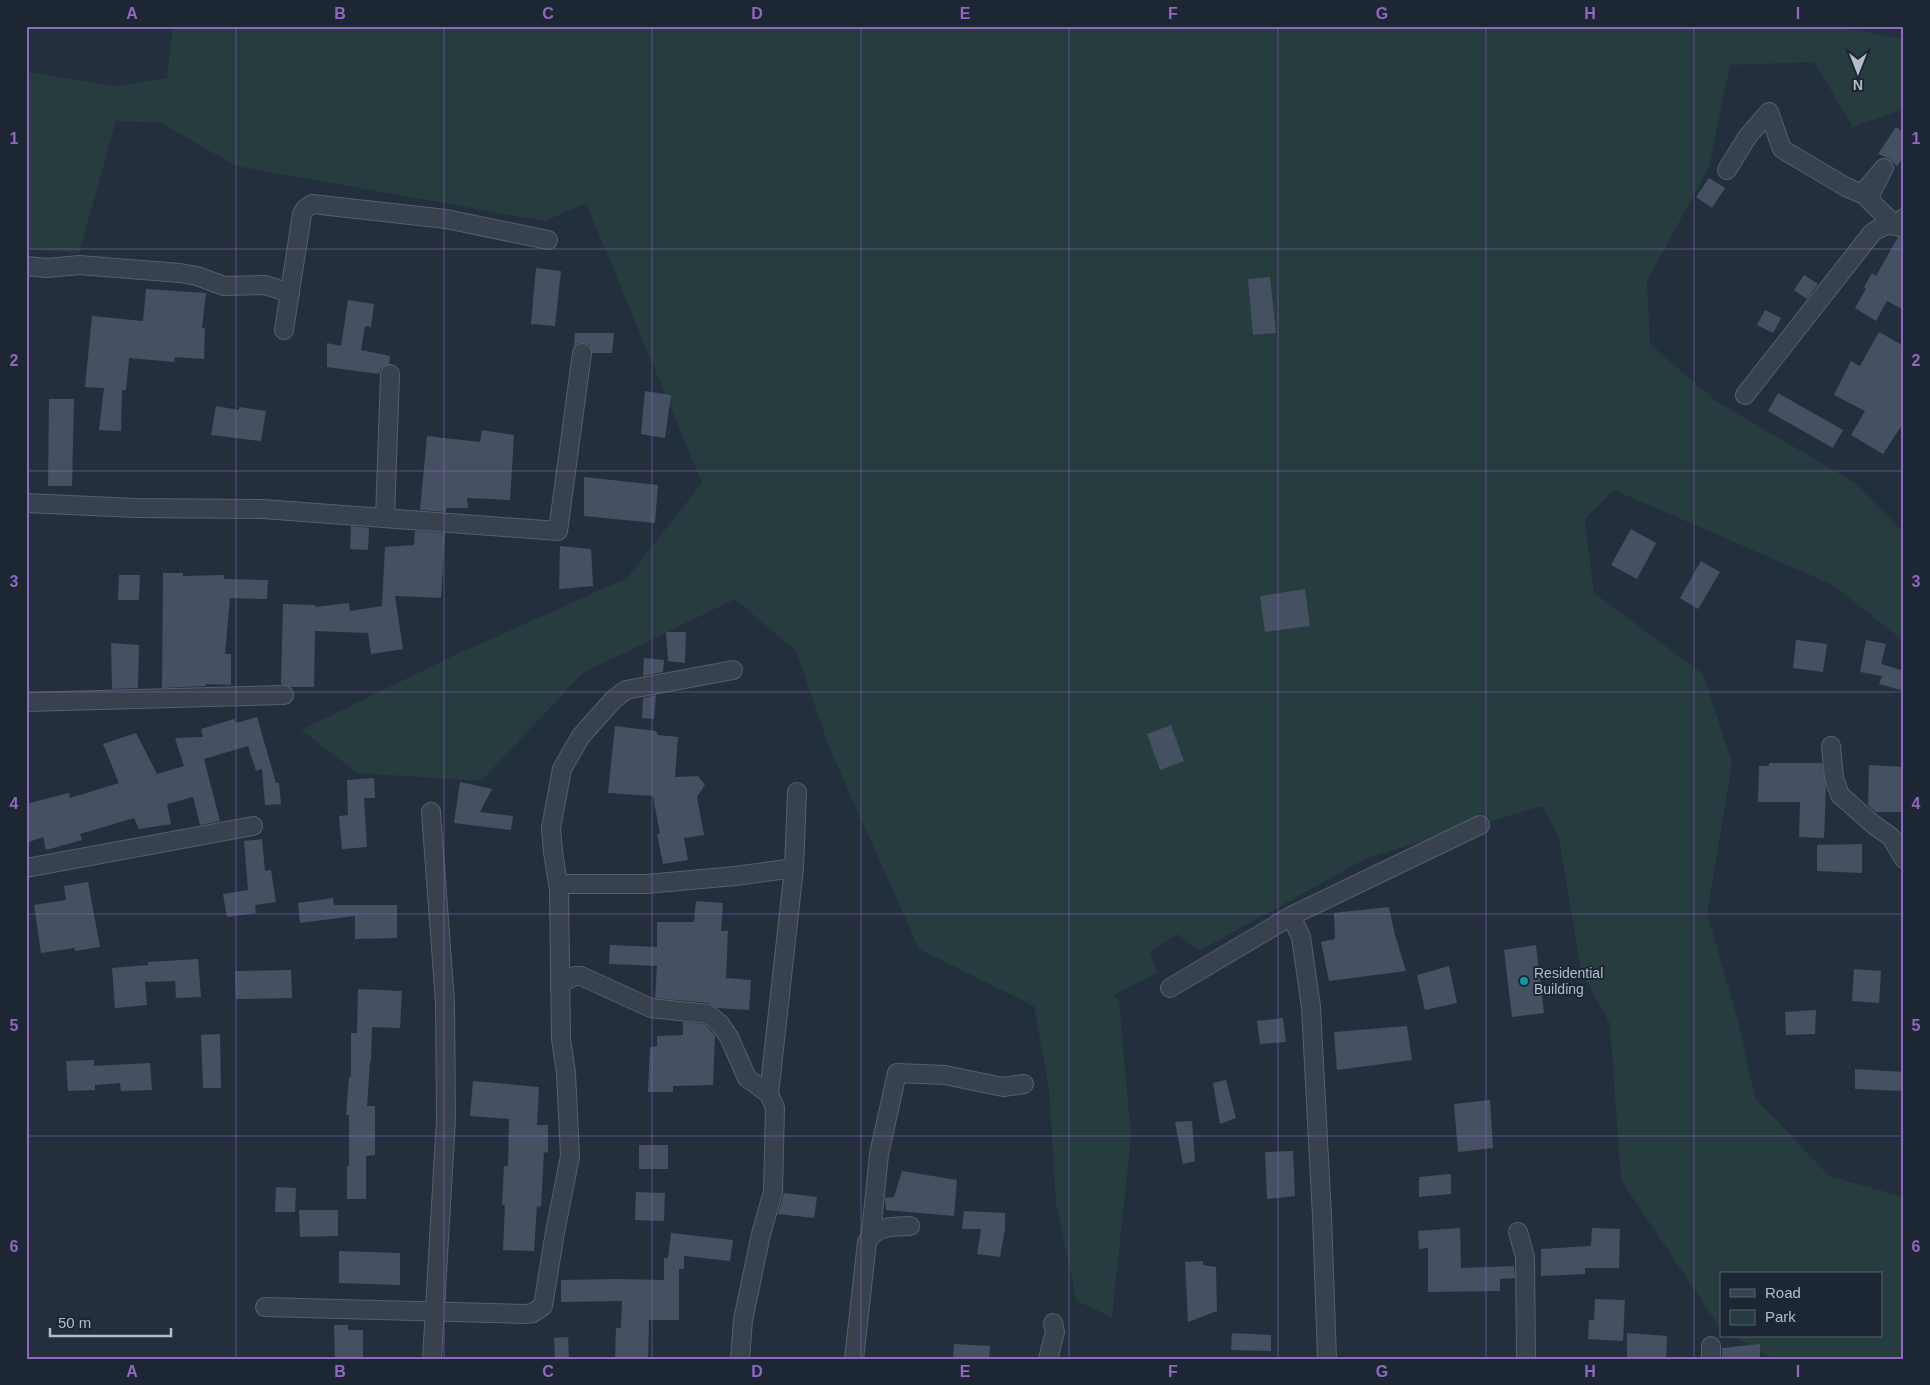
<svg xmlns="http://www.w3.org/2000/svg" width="1930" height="1385" font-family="Helvetica,sans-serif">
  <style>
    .green { fill: #263c3f }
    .building { fill: #455162 }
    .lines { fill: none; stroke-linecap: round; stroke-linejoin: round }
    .minor-casing { stroke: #565f6c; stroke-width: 20 }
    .minor { stroke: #38414e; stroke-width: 18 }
    .grid { fill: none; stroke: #9266c3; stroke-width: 1; stroke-opacity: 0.55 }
    .culture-dot { fill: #0f9aa8; stroke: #1d2633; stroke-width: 2 }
    .labels { text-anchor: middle; stroke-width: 4; stroke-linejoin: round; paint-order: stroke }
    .poi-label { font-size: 14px; fill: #b4bcc9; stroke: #1d2633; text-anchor: start }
    .neatline { fill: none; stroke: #9266c3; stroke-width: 2 }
    .grid-label { font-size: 16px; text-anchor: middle; font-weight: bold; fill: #9266c3 }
  </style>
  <rect width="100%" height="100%" fill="#242f3e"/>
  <!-- green -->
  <polygon class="green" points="173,26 1834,26 1904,39 1904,109 1853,127 1814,62 1730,65 1709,167 1647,281 1650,344 1716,401 1855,483 1904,533 1904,641 1831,584 1614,490 1585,520 1594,593 1703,674 1732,763 1707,913 1738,1021 1755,1098 1829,1176 1904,1197 1904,1359 1773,1359 1734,1336 1881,1336 1881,1274 1721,1274 1720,1328 1621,1180 1610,1024 1581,971 1559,838 1542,806 1367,858 1199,951 1177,934 1150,952 1157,973 1114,995 1119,1001 1131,1136 1112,1317 1077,1301 1056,1204 1049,1088 1034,1006 919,949 829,747 796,651 735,599 583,673 481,781 358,773 301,730 453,656 627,578 702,483 586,203 545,221 236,166 161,123 116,121 79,253 26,249 26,72 115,86 167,78"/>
  <!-- building -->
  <g class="building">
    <polygon points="1896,127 1904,133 1904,156 1897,166 1890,159 1878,154"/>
    <polygon points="1709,178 1725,188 1712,208 1696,197"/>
    <polygon points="1898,237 1904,238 1904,310 1887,301 1876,321 1855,308 1866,289 1864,287 1872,273 1876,276"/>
    <polygon points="536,268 561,271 555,326 531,324"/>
    <polygon points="1804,275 1818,284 1807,299 1794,290"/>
    <polygon points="1270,277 1276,333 1253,335 1248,279"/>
    <polygon points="146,289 206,293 202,328 205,328 204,359 175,357 174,362 129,358 126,390 122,390 121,431 99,430 104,388 85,387 92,316 143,321"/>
    <polygon points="348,300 374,304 371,327 365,326 361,350 390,356 389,364 381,368 379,374 327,367 327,343 341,346"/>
    <polygon points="1765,310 1781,318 1773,333 1757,325"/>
    <polygon points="1879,332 1904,346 1904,422 1883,454 1851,435 1865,411 1834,395 1851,361 1860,366"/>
    <polygon points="575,333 614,333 612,353 592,353 589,345 584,343 578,343 574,346"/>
    <polygon points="645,391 671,395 665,438 641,434"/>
    <polygon points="1778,393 1843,430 1833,448 1768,411"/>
    <polygon points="49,399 74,399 72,486 48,486"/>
    <polygon points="216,406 239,410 239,407 266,411 261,441 211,435"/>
    <polygon points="482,430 514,435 510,500 467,498 468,508 446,508 446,512 420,510 427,436 480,442"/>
    <polygon points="584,477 658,485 655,523 584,516"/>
    <polygon points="351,526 369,528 368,550 350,549"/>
    <polygon points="1631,529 1656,543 1637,579 1611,565"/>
    <polygon points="415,531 445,533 441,598 395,596 403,649 371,654 368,633 315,631 314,687 290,687 281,684 283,604 315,605 315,607 349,603 350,611 382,606 385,547 414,545"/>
    <polygon points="560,546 591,549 593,586 559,589"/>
    <polygon points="1701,561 1720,572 1698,609 1680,598"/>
    <polygon points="163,573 183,573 183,576 224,575 224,579 268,580 267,599 230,598 225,654 231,654 231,685 206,684 206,686 162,688"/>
    <polygon points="119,575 140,575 139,598 138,600 118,600"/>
    <polygon points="1305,589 1310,626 1265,632 1260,596"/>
    <polygon points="666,632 686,632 685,663 668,661"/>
    <polygon points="1796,640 1827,644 1823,672 1793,668"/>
    <polygon points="1866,640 1886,644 1881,664 1904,671 1904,691 1879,684 1882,676 1860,672"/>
    <polygon points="111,643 139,645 138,688 112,689"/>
    <polygon points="644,658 664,660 663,672 643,676"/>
    <polygon points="656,695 654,719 642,718 643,698"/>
    <polygon points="257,717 276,783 279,783 281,804 265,805 262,769 256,771 248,746 204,759 220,821 200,825 193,797 167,804 171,824 139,829 134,818 80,834 82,840 46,850 43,837 26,843 26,804 69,793 70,798 119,783 103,744 136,733 157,774 184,766 175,738 203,737 201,729 234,719 236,723"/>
    <polygon points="1171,725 1184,761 1160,770 1147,734"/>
    <polygon points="615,726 656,731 658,735 678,737 675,777 698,776 705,785 697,797 704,835 684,838 688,860 663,864 657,834 660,834 653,796 608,793"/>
    <polygon points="1769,763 1822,763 1826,787 1824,838 1799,837 1800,802 1758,802 1759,766 1769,766"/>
    <polygon points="1869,765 1903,767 1903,812 1876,812 1868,805"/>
    <polygon points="374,778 375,798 364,798 367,847 342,849 339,816 348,815 347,780"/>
    <polygon points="460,782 492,789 480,812 513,816 511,830 454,823"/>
    <polygon points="262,839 265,871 271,870 276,902 255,905 256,913 227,917 223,894 248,890 244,841"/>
    <polygon points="1862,844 1862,873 1817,871 1817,845"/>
    <polygon points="88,882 100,947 75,951 75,948 41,953 34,905 66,900 64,886"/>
    <polygon points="333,898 334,905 397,905 397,938 355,939 355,916 300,923 298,903"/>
    <polygon points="696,901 723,903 721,931 728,931 726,978 751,980 749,1010 717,1008 709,1003 655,998 657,966 609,964 610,945 657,947 657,922 694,922"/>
    <polygon points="1389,907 1395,935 1406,971 1329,981 1321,942 1335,939 1334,913"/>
    <polygon points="1536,945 1544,1013 1512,1017 1504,950"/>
    <polygon points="198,959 201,997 176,998 175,981 145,982 147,1005 115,1008 112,968 148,965 148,962"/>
    <polygon points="1449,966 1457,1003 1425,1010 1417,975"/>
    <polygon points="1854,969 1881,971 1879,1003 1852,1001"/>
    <polygon points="291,970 292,998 236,999 235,971"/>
    <polygon points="358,989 402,991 400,1028 372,1027 371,1061 370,1061 367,1106 375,1106 375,1155 366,1156 366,1199 347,1199 347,1166 349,1166 349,1115 346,1115 349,1077 351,1077 351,1033 357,1033"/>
    <polygon points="1816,1010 1815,1034 1786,1035 1785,1012"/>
    <polygon points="1283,1018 1286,1042 1260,1044 1257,1021"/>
    <polygon points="683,1022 704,1024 715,1035 713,1085 673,1086 673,1092 648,1092 650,1047 657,1046 657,1036 683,1035"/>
    <polygon points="1407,1026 1412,1060 1337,1070 1334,1032"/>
    <polygon points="220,1034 221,1088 203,1088 201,1035"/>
    <polygon points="94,1060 94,1066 150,1063 152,1090 121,1091 120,1083 95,1085 95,1090 68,1091 66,1061"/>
    <polygon points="1855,1069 1904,1072 1904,1091 1855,1089"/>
    <polygon points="1226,1080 1236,1118 1220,1124 1213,1083"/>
    <polygon points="473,1081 539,1087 537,1125 548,1125 548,1153 544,1152 541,1207 537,1206 534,1251 503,1250 505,1205 502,1205 504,1166 508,1166 509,1119 470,1116"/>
    <polygon points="1490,1100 1493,1148 1458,1152 1454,1104"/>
    <polygon points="1192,1121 1195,1161 1183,1164 1175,1122"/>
    <rect x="639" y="1145" width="29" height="24"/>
    <polygon points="1293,1151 1295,1196 1267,1199 1265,1152"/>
    <polygon points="902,1171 957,1180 954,1216 886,1210 885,1198 894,1197"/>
    <polygon points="1451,1174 1451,1194 1419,1197 1419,1177"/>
    <polygon points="276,1187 296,1188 295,1212 275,1212"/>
    <polygon points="636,1192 665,1193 664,1221 635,1220"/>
    <polygon points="784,1193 817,1197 814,1218 778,1214"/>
    <polygon points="299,1210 338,1210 338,1236 300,1237"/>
    <polygon points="964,1211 1005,1213 1005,1229 1000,1257 977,1254 981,1229 962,1229"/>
    <polygon points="1460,1228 1461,1268 1514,1266 1515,1278 1500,1279 1500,1291 1428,1292 1428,1248 1419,1249 1418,1231"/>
    <polygon points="1592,1228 1620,1229 1619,1268 1585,1268 1585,1274 1541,1276 1541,1249 1591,1246"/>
    <polygon points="671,1233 733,1240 730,1261 684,1256 684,1269 679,1269 679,1320 649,1320 648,1359 615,1359 616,1328 621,1328 622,1301 561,1302 561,1280 617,1279 664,1280 664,1258 668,1258"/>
    <polygon points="339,1251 400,1253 400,1285 339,1283"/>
    <polygon points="1203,1261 1203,1265 1216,1267 1217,1311 1188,1322 1185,1262"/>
    <polygon points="1595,1299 1625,1300 1623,1341 1588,1339 1589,1320 1594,1320"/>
    <polygon points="334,1325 348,1325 348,1330 363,1330 363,1359 335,1359"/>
    <polygon points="1232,1333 1271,1335 1271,1351 1231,1350"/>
    <polygon points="1627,1333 1667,1336 1666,1359 1627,1357"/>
    <polygon points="568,1337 569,1359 555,1359 554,1338"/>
    <polygon points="954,1344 990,1346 989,1359 953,1359"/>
    <polygon points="1760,1344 1760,1359 1722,1359 1722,1348"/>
  </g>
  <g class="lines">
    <!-- minor casing -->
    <g class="minor-casing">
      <g id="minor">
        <polyline points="1727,170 1748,136 1769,112 1782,149 1846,187 1862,194 1884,168 1868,199 1895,225 1904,218"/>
        <polyline points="26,266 47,268 79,265 180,273 197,276 224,286 265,285 290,293"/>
        <polyline points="284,330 302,214 306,208 312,204 446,219 548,240"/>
        <path d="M1745,395l127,-162c10,-8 19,-10 31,-5"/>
        <polyline points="26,503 135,508 263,509 558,531 582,353"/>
        <polyline points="385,518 390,374"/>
        <polyline points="26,702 284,695"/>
        <polyline points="1831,746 1834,778 1840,795 1874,825 1891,837 1904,859"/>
        <polyline points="431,812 445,1002 446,1119 432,1359"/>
        <polyline points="26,868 253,826"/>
        <polyline points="794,868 797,792"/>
        <polyline points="558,884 646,884 735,876 794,868 769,1094"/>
        <polyline points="1291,916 1301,937 1311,1007 1322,1216 1327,1359"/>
        <polyline points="560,984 575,976 581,976 651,1008 708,1014 720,1024 729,1037 747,1078 769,1094 775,1108 773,1192 761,1234 743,1320 740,1359"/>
        <polyline points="1170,988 1291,916 1480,825"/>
        <polyline points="1518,1232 1525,1257 1526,1359"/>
        <polyline points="871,1233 879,1154 897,1073 945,1075 1003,1087 1024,1084"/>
        <polyline points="265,1307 525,1314 533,1313 543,1306 555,1232 570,1156 566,1073 561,1039 559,890 553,852 551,828 562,769 581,736 614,699 626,690 733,670"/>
        <path d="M854,1359l13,-117c9,-17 26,-15 43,-16"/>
        <polyline points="1048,1359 1055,1332 1053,1323"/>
        <polyline points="1711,1359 1711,1346"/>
      </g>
    </g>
    <!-- minor -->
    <use href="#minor" class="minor"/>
  </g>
  <!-- grid -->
  <path class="grid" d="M236,26v1333M444,26v1333M652,26v1333M861,26v1333M1069,26v1333M1278,26v1333M1486,26v1333M1694,26v1333M26,249h1878M26,471h1878M26,692h1878M26,914h1878M26,1136h1878"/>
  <!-- markers -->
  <circle class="culture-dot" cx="1524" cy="981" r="5"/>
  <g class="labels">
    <!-- poi labels -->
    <g class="poi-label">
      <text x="1534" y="978">Residential<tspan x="1534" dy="16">Building</tspan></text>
    </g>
  </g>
  <!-- border -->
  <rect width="1930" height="1385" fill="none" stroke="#1d2633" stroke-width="55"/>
  <!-- legend -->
  <rect x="1720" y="1272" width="162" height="65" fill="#1d2633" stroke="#59626f"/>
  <rect x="1730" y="1289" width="25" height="8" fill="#38414e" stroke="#59626f"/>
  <text x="1765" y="1298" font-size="15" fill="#b4bcc9">Road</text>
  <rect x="1730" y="1310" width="25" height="15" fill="#263c3f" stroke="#59626f"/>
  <text x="1765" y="1322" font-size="15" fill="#b4bcc9">Park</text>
  <!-- north arrow -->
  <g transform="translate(1858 72) rotate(180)" stroke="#1d2633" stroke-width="4" paint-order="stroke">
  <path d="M0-4L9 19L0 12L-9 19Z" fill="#b4bcc9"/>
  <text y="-8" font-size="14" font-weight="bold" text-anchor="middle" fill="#b4bcc9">N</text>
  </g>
  <!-- scale -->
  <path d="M50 1328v8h121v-8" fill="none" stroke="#b4bcc9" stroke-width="2.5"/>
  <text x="58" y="1328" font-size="15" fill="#b4bcc9" stroke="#1d2633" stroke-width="4" paint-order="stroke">50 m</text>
  <rect x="28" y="28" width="1874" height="1330" class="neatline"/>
  <g class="grid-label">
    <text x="132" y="19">A</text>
    <text x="340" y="19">B</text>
    <text x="548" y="19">C</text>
    <text x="757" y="19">D</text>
    <text x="965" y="19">E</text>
    <text x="1173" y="19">F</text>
    <text x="1382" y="19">G</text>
    <text x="1590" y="19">H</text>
    <text x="1798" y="19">I</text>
    <text x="14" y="144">1</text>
    <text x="1916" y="144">1</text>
    <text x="14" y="366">2</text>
    <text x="1916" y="366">2</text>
    <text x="14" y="587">3</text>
    <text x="1916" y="587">3</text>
    <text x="14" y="809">4</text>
    <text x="1916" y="809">4</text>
    <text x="14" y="1031">5</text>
    <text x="1916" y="1031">5</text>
    <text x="14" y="1252">6</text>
    <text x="1916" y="1252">6</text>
    <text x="132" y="1377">A</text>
    <text x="340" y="1377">B</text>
    <text x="548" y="1377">C</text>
    <text x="757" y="1377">D</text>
    <text x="965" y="1377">E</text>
    <text x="1173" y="1377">F</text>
    <text x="1382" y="1377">G</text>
    <text x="1590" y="1377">H</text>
    <text x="1798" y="1377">I</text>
  </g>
</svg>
